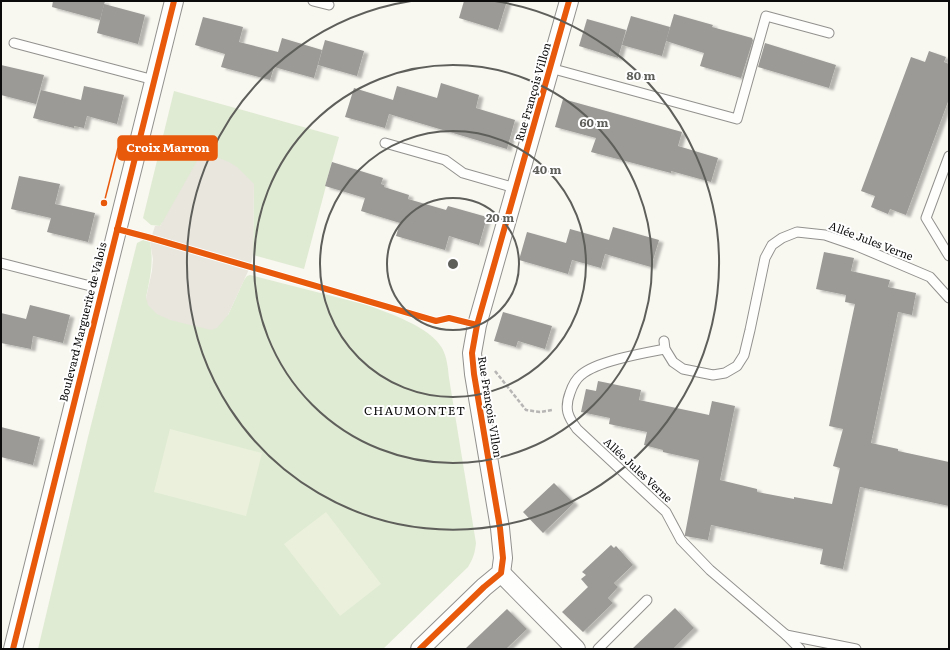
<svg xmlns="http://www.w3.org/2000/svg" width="950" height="650" font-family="Literata,serif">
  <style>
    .green { fill: #e0ebd3 }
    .pitch { fill: #eaf0dc }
    .plaza { fill: #e8e6dd }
    .building { fill: #9b9a96; filter: url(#shadow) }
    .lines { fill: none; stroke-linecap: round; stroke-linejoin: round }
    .lane-casing { stroke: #92918e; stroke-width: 11 }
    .street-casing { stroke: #92918e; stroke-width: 20 }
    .path { stroke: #b7b6b5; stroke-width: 2.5; stroke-dasharray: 4 2; stroke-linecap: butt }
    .lane { stroke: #fefefd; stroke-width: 9 }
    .street { stroke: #fefefd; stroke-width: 18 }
    .cycleway-casing { stroke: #fff; stroke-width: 8 }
    .cycleway { stroke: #e8590c; stroke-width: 6 }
    .ring { fill: none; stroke: #5e5e5b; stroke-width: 2 }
    .labels { text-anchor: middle; stroke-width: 4; stroke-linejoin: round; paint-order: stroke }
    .street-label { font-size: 11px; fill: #0b0b0b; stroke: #fff }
    .neighbourhood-label { font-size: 12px; letter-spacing: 1px; fill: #0b0b0b; stroke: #fff }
    .centre { fill: #5e5e5b; stroke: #fff; stroke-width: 2 }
    .ring-label { font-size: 12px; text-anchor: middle; font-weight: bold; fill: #5e5e5b; stroke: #fff; stroke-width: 4; stroke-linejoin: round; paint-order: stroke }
    .leader { fill: none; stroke: #e8590c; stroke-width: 1.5 }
    .callout-dot { fill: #e8590c; stroke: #fff; stroke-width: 1.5 }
    .callout { fill: #e8590c; stroke: #e8590c; stroke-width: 1.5 }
    .callout-label { font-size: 12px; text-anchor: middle; font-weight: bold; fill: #fff }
  </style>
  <defs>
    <filter id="shadow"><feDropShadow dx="4.5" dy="2.5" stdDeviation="1" flood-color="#0004"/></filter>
  </defs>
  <rect width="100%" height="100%" fill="#f8f7f0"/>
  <!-- green -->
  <g class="green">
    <polygon points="174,91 339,137 325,186 326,186 304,269 253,255 254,184 162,223 160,226 151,225 143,218"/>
    <path d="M143,240l7,2c4,21 0,35 -4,56l82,17 16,-35 3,-4 3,-1 117,30c22,8 63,22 75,43 5,9 6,20 7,30l27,165c-1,10 -3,16 -8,24l-85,82h-345l50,-212 49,-194z"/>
  </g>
  <!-- pitch -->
  <g class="pitch">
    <polygon points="170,429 262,453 246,516 154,492"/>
    <polygon points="326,512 381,584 340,616 284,544"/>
  </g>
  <!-- plaza -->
  <polygon class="plaza" points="211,155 229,162 237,167 254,184 253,255 250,267 228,315 217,328 211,330 170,320 157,314 148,305 146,298 152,271 153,259 150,242 155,226 160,226 162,223 197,161 200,158"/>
  <!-- building -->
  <g class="building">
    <polygon points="53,1 105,1 100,20 52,7"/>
    <polygon points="464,1 507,1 498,30 459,18"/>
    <polygon points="104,4 145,15 138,44 97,33"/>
    <polygon points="674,14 713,25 712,27 752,38 752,39 753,40 741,78 700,66 704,53 666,41"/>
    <polygon points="631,16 670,27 662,56 622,45"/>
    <polygon points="203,17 243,27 239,42 278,52 282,38 322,50 314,78 274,67 270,80 221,67 225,54 195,45"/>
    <polygon points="587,19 626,30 618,58 579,46"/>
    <polygon points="325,40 364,51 357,76 318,65"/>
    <polygon points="765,43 836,65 829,88 758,67"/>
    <polygon points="929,51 946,57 944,62 949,64 949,99 906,215 890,209 888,214 871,207 875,196 861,191 911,57 925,62"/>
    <polygon points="1,65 44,75 36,104 1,95"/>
    <polygon points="441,83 479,95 476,108 515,120 507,149 389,114 391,107 385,128 345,117 354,88 393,100 397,86 437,98"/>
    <polygon points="84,86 124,95 117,124 87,116 84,128 74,126 74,128 33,118 41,90 81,100"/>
    <polygon points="563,99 682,132 678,146 718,158 711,182 671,171 671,173 591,152 596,138 555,127"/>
    <polygon points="332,162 383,178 381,184 384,185 384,187 409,195 408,199 446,210 448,206 487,217 479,245 449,236 445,250 396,236 400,223 361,211 365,198 325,186"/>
    <polygon points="19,176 60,184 55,204 95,213 88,242 47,232 51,218 11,209"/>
    <polygon points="613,227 659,240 651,267 605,254 601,268 572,260 568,274 519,260 527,232 566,243 570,229 609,240"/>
    <polygon points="824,252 854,258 851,271 890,280 888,287 916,293 912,315 898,312 871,443 898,449 898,451 949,462 949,506 860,487 843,569 820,564 823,549 711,525 708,540 685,536 685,534 699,460 663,452 663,450 644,445 647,432 609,424 610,418 581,412 586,389 596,391 598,381 641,390 639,400 709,415 712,401 735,406 720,480 757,489 757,492 794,499 794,497 832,504 840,468 833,466 843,429 829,426 855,304 845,302 846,295 816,289"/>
    <polygon points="30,305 70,315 63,343 33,336 31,349 1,343 1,313 26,319"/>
    <polygon points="503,312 552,326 545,349 518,341 516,347 494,341"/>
    <polygon points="1,427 40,437 33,465 1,457"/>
    <polygon points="554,483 574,503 543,533 523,512"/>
    <polygon points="611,545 614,548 616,546 633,565 614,583 618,587 608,598 613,603 583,632 562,612 588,587 581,579 586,575 582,572"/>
    <polygon points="675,608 694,628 673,649 632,649"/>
    <polygon points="507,609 527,629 506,649 465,649"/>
  </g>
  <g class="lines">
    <!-- lane casing -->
    <g class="lane-casing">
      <g id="lane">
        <polyline points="313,1 329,5"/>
        <polyline points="14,43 154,80"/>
        <polyline points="550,68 737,119 766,16 829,33"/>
        <polyline points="385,143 445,160 463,173 515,188"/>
        <polyline points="949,156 926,218 949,256"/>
        <polyline points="1,263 102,289"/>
        <polyline points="664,341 665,349 673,362 683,369 713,375 725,373 737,366 744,355 750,330 765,258 772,245 782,238 797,232 825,235 857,246 930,277 949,298"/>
        <path d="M665,349c-21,4 -68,12 -84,26 -5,4 -9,12 -11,18 -6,16 -2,24 7,36l89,83 15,28 29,30 76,65 14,14"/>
        <polyline points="786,635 856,649"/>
        <polyline points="598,649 647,600"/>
      </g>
    </g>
    <!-- street casing -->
    <g class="street-casing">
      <g id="street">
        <polyline points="501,573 576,649"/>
        <polyline points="13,649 174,1"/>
        <polyline points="420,649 484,587 501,573 503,558 500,528 474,374 472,353 477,325 569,1"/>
      </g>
    </g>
    <!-- path -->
    <polyline class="path" points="495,371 526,410 540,412 552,410"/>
    <!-- lane -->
    <use href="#lane" class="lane"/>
    <!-- street -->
    <use href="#street" class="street"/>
    <!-- cycleway casing -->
    <g class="cycleway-casing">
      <g id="cycleway">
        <polyline points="117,229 151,238 436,321 449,318 477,325"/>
        <polyline points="13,649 174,1"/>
        <polyline points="420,649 484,587 501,573 503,558 500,528 474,374 472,353 477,325 569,1"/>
      </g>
    </g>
    <!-- cycleway -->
    <use href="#cycleway" class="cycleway"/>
  </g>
  <!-- distance rings -->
  <g class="ring">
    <circle cx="453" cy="264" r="66"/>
    <circle cx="453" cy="264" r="133"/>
    <circle cx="453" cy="264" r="199"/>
    <path d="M495 1A266 266 0 1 1 411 1"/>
  </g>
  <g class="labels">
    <!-- street labels -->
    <g class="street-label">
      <text transform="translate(533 92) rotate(-74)" y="4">Rue François Villon</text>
      <text transform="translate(871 241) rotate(21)" y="4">Allée Jules Verne</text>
      <text transform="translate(83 322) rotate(-76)" y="4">Boulevard Marguerite de Valois</text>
      <text transform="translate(490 407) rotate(81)" y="4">Rue François Villon</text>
      <text transform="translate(638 470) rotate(43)" y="4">Allée Jules Verne</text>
    </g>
    <!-- neighbourhood labels -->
    <g class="neighbourhood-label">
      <text x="415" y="415">CHAUMONTET</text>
    </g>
  </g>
  <circle cx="453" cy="264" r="6" class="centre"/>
  <g class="ring-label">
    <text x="641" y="80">80 m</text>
    <text x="594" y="127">60 m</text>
    <text x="547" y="174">40 m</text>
    <text x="500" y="222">20 m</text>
  </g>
  <!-- callouts -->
  <path class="leader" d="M104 203L118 148"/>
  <circle class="callout-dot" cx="104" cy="203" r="4"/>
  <rect class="callout" x="118" y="136" width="99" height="24" rx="4"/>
  <g class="callout-label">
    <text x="168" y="152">Croix Marron</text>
  </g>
  <!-- border -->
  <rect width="950" height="650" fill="none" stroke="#0b0b0b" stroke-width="4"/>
</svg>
